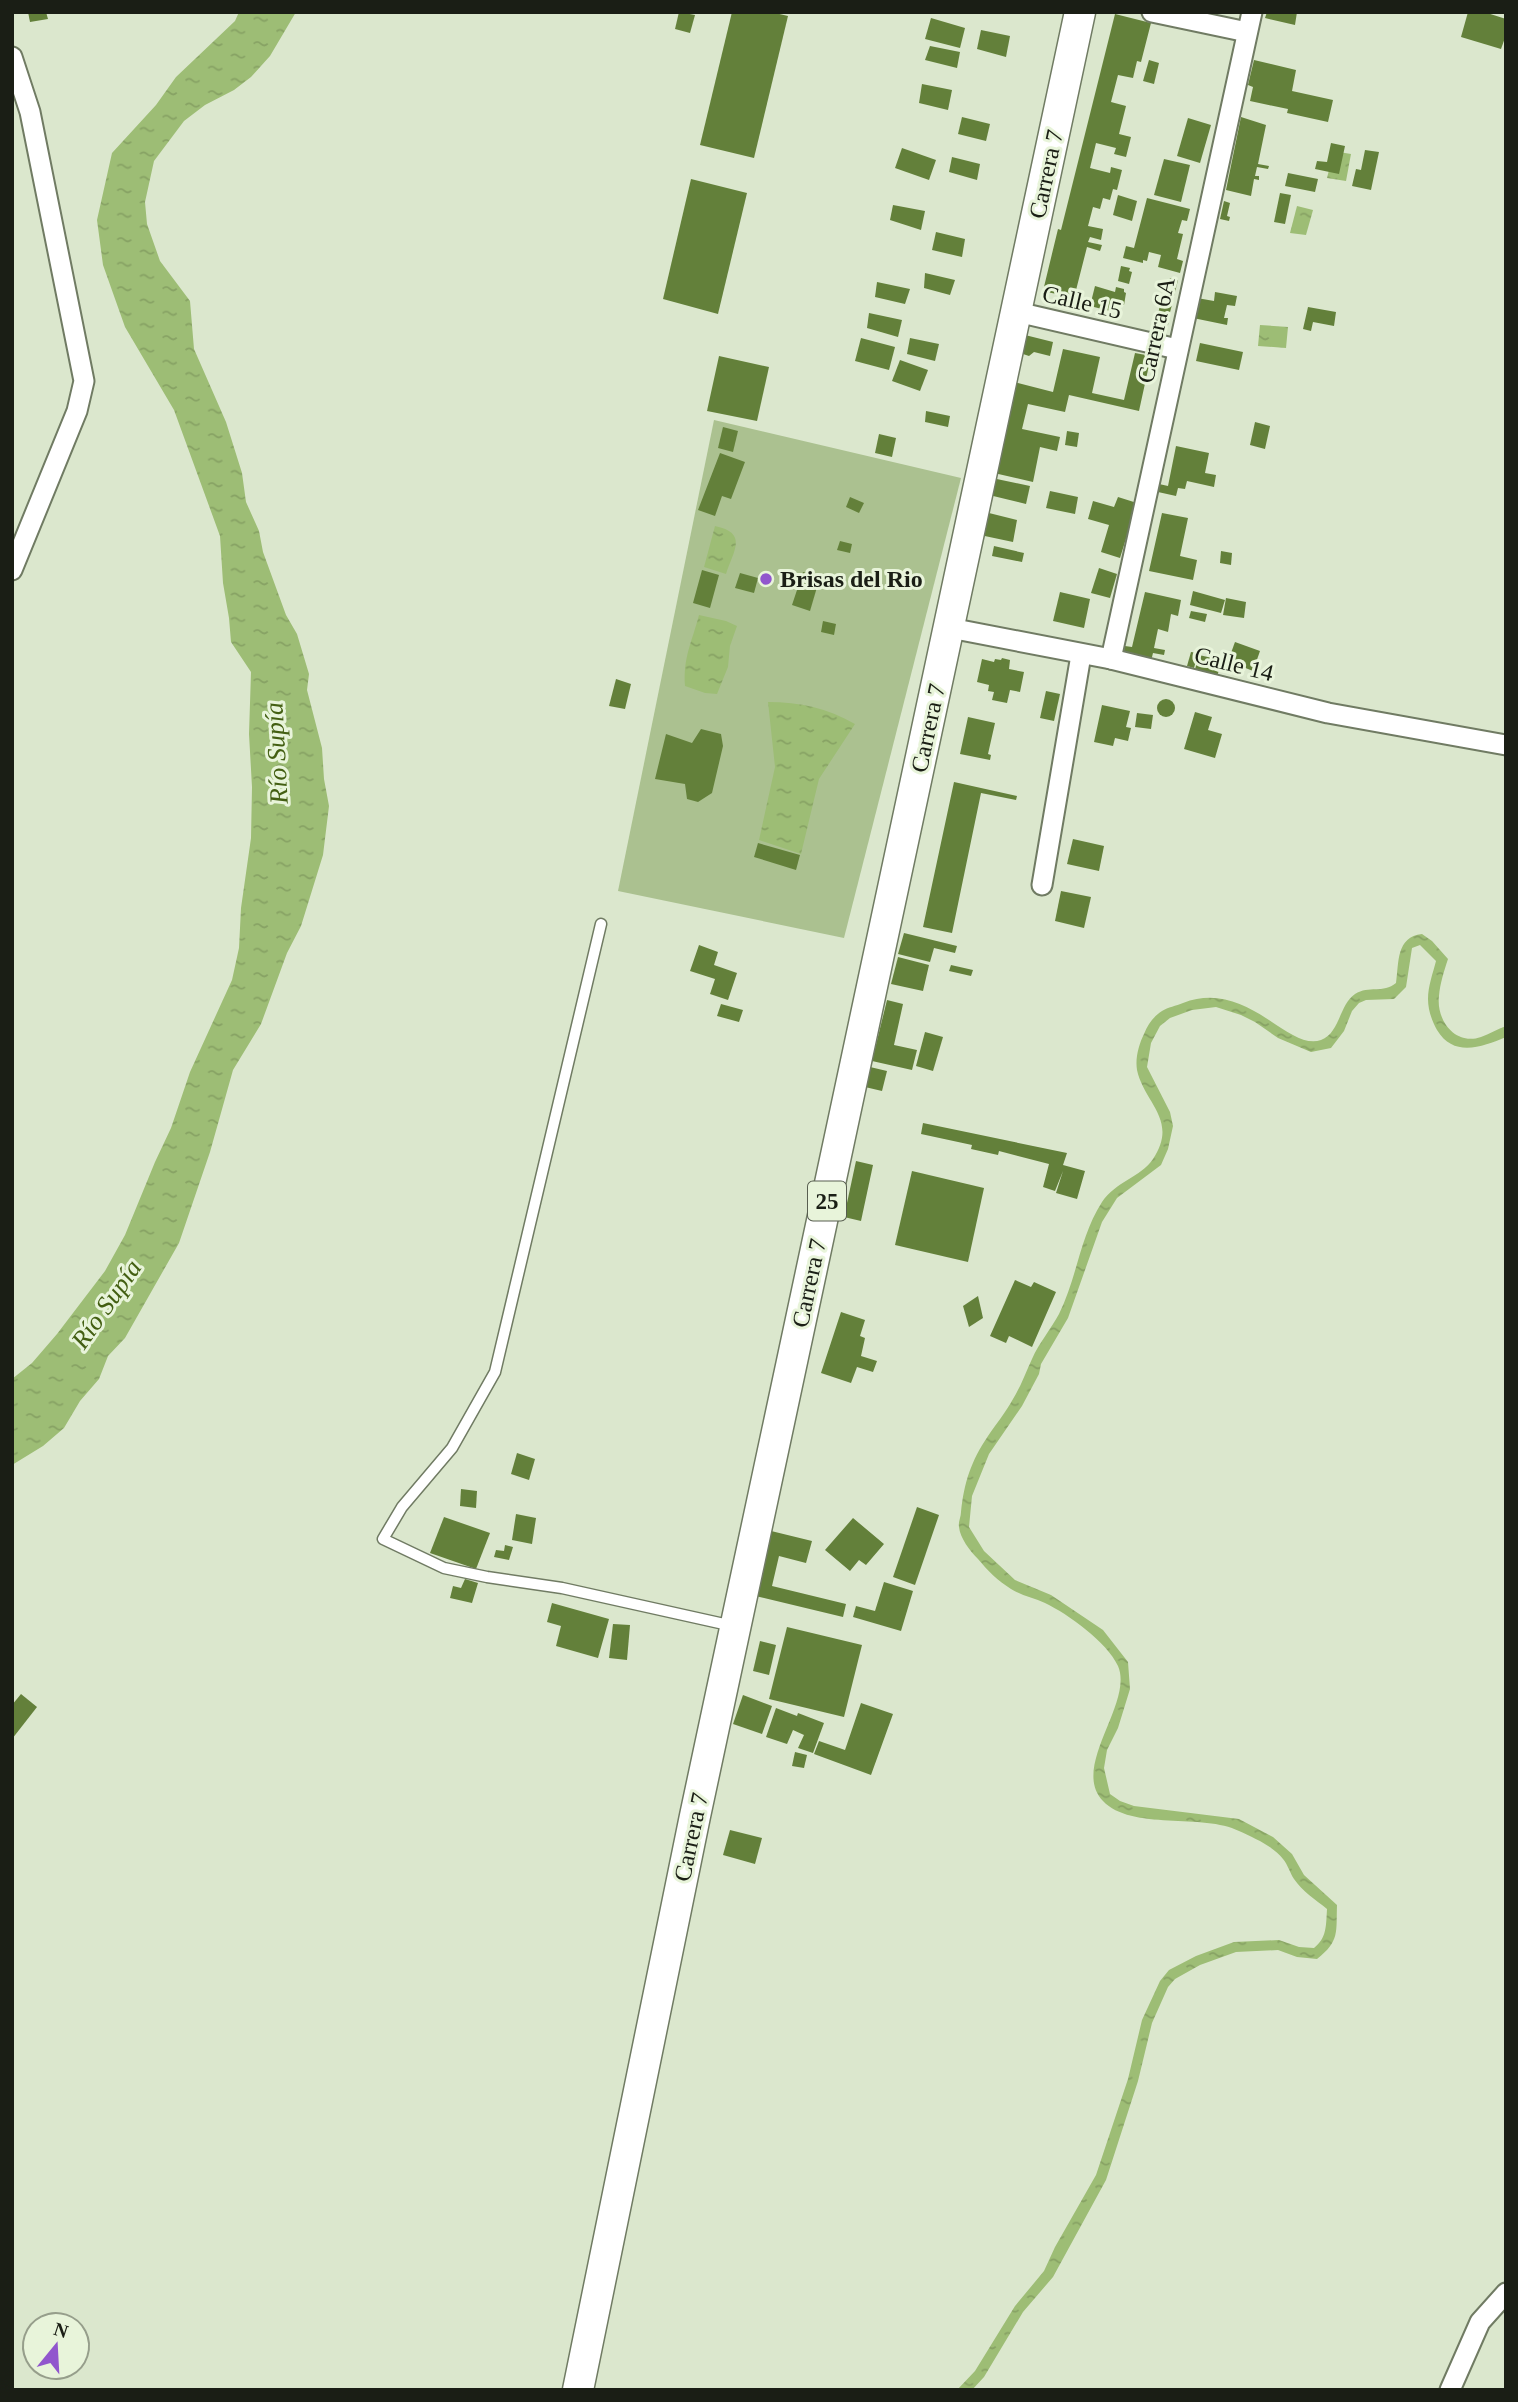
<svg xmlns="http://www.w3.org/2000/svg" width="1518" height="2402" font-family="Georgia,serif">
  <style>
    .green { fill: #abc190 }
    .water { fill: url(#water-ripples) }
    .building { fill: #63803a }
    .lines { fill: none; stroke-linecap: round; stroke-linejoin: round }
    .service-casing { stroke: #707b63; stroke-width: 13 }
    .minor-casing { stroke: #707b63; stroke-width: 23 }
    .primary-casing { stroke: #707b63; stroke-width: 33 }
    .service { stroke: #fff; stroke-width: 10 }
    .minor { stroke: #fff; stroke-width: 19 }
    .primary { stroke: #fff; stroke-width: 30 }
    .poi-dot { fill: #9156cd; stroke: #e8f4da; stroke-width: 2.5 }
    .labels { text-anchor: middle; stroke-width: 6; stroke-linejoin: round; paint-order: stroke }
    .shield { fill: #e8f4da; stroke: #585e50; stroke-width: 2 }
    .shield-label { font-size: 23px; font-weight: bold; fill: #1a1e15 }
    .street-label { font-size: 24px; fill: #1a1e15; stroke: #e8f4da }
    .poi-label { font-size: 24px; font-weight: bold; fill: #1a1e15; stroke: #e8f4da; text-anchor: start }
    .water-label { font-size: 26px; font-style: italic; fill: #435f12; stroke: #e8f4da }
  </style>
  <defs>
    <pattern id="water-ripples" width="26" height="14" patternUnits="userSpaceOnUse" patternTransform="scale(1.75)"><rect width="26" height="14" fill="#9dbd75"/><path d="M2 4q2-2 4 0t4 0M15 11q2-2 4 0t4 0" fill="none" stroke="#87a264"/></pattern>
  </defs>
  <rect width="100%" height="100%" fill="#dbe7cd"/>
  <!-- green -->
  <polygon class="green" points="714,420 961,478 844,938 618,891"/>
  <!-- water -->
  <g class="water">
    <polygon points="239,12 296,12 270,56 251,77 234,90 205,105 184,121 154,161 145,202 147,224 160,261 190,301 194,349 226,422 242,473 246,502 259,531 263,552 286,615 297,634 309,674 307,690 322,748 324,779 329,806 323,855 301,926 287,953 261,1024 233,1070 210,1152 179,1243 125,1338 108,1356 99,1379 80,1401 64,1428 43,1446 12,1465 12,1379 32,1363 57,1334 105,1271 125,1235 155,1162 171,1128 190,1072 232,980 239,948 241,908 251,838 252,787 249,734 251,672 231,642 229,618 223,583 220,536 174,410 125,327 103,265 97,220 112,153 156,105 176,77 235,21"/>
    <polygon points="1339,152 1351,154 1346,181 1327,178 1330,166"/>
    <polygon points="1297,206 1313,210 1306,235 1290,233"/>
    <polygon points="1260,325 1288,327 1286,348 1258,346"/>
    <path d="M715,526c33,7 19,24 11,48l-22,-7z"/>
    <path d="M699,615l27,6 11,5 -7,20 -2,21 -11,27 -12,-1 -20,-7c-2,-29 7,-44 14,-71z"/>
    <path d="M768,702c32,0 59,6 87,22l-36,55 -18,75 -42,-14 16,-73z"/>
    <path d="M1422,934l10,7 16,18c-4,12 -8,25 -9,37 -3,24 16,50 42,41 8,-3 17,-8 25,-11v11c-24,10 -52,21 -69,-7 -5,-9 -9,-20 -9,-31 0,-13 5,-26 8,-38l-16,-16 -8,3 -6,39 -12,12 -28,1 -7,3 -7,8 -8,20 -13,17 -20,4 -33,-14 -23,-16 -14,-7 -25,-8 -24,3 -22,8 -10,8 -9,17 -4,24 23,45 3,14 -5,23 -7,16 -44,33 -15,24 -34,96 -27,46 -2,10 -17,32 -33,48 -17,42 -3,31 15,24 31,29 36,15 52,35 25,32 2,27 -12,39 -11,22 -3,18 6,26 10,7 14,5 105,13 34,18 19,17 12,21 33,30c-1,27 3,36 -20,54l-20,-2 -19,-7 -42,2 -36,13 -25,14 -7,8 -16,36 -14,58 -32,99 -53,97 -30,35 -39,65 -12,13h-15l18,-19 40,-65 29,-35 11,-24 41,-72 32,-96 14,-59 18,-39 9,-11 27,-14 38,-14 45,-2 20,7 15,1c13,-10 12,-23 13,-39 -11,-9 -25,-18 -33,-30 -4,-6 -6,-14 -11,-20 -10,-13 -29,-21 -44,-28 -35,-18 -108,0 -136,-30 -33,-34 31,-98 15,-135 -11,-24 -50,-52 -73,-63 -11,-5 -23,-7 -34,-14 -13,-8 -24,-19 -33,-30 -8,-8 -18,-21 -19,-32 -1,-5 2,-10 2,-15 3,-29 10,-51 27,-76 8,-12 18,-24 25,-37 8,-13 13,-27 19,-40 7,-16 19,-30 27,-45 18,-36 21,-78 43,-112 13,-20 39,-25 51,-43 26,-39 -9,-56 -16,-89 -2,-12 2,-26 7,-36 4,-10 10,-18 18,-23 6,-4 14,-5 21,-8 64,-25 105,49 138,37 19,-7 18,-35 34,-46 14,-9 28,0 41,-11 3,-21 0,-46 26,-49z"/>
  </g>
  <!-- building -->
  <g class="building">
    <polygon points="28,12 46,12 48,19 30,22"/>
    <polygon points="679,12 695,15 690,33 675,29"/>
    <polygon points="732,12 771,12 788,16 754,158 700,145"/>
    <polygon points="1267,12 1297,12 1295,25 1265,18"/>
    <polygon points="1468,12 1484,12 1506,19 1506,35 1501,49 1461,37"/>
    <polygon points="1115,14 1151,23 1141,62 1137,61 1133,78 1118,75 1111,102 1126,106 1119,134 1131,137 1126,157 1114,154 1116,148 1096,143 1090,168 1110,173 1111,167 1122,170 1117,190 1113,189 1110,200 1103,198 1100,209 1093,207 1088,226 1103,229 1101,240 1090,237 1088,242 1102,245 1100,251 1087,247 1074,298 1043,291 1058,229 1061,230"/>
    <polygon points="931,18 965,28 960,48 925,39"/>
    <polygon points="981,30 1010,36 1006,57 977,49"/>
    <polygon points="930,46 960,52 957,68 925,60"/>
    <polygon points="1149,60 1159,63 1154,84 1143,81"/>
    <polygon points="1254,60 1296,70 1292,91 1333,100 1328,122 1287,113 1288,109 1250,101 1253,87 1248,85"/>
    <polygon points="922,84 952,90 948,110 919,103"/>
    <polygon points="962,117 990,124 986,141 958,134"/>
    <polygon points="1241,117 1266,125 1258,164 1269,166 1268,169 1257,167 1255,176 1259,176 1259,180 1254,179 1251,196 1226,190"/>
    <polygon points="1188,118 1211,125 1200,163 1177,156"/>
    <polygon points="1331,143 1345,146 1339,174 1315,169 1317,161 1327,162"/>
    <polygon points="902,148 936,160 929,180 895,168"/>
    <polygon points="1365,150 1379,152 1371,190 1352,186 1356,169 1361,170"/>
    <polygon points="952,157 980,164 977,180 949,172"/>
    <polygon points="1164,159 1190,165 1181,202 1154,195"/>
    <polygon points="1288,173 1318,179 1315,192 1285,186"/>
    <polygon points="691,179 747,193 718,314 663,299"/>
    <polygon points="1280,193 1291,195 1285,224 1274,222"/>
    <polygon points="1118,195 1137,201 1132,221 1113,215"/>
    <polygon points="1147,198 1190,209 1187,221 1182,220 1178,233 1183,234 1177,259 1183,261 1180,273 1158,267 1161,255 1149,252 1147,261 1143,260 1143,263 1123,258 1126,246 1134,248"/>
    <polygon points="1224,201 1230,203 1227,216 1230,217 1229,221 1220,219"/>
    <polygon points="893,205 925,211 921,230 890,220"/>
    <polygon points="936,232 965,239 962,257 932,250"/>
    <polygon points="1121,266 1130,268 1129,271 1132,272 1129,284 1118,281"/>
    <polygon points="925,273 955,280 950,295 924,288"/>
    <polygon points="1170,278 1178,280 1174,296 1163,293 1166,281 1169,281"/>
    <polygon points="877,282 910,289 905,304 875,297"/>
    <polygon points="1095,286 1115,292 1116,287 1124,289 1124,292 1126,293 1124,305 1112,302 1110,311 1090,306"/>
    <polygon points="1215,292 1237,296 1235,306 1227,305 1224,318 1228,318 1227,325 1193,318 1197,298 1214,301"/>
    <polygon points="1165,299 1173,301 1169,316 1158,314 1161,301 1164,302"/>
    <polygon points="1308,307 1336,312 1334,326 1313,322 1311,331 1303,329"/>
    <polygon points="869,313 902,320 898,337 867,328"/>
    <polygon points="1156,318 1169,322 1166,330 1154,326"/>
    <polygon points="1025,335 1053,342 1050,356 1034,352 1029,356 1023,354"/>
    <polygon points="861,338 895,347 889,370 855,361"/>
    <polygon points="910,338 939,344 935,361 907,354"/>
    <polygon points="1200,343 1243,352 1239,370 1196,361"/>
    <polygon points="1063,349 1100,357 1092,393 1124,400 1135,353 1151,356 1139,411 1069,395 1065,412 1028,404 1022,429 1060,437 1057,451 1040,447 1033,482 994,473 1014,382 1053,392"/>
    <polygon points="719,356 769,367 757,421 707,411"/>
    <polygon points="900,360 928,370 920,391 892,381"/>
    <polygon points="926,411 950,416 948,427 925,422"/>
    <polygon points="1255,422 1270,426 1265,449 1250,445"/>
    <polygon points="723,427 738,431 733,452 718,448"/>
    <polygon points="1067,431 1079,433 1077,447 1065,445"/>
    <polygon points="879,434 896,438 892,457 875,453"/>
    <polygon points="1176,446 1209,453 1205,473 1216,475 1214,487 1187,481 1185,489 1178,488 1176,496 1158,492 1159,484 1168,486"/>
    <polygon points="720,453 745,462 731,499 722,496 715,516 698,510"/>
    <polygon points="992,478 1030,486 1026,504 989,495"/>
    <polygon points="1050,491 1078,497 1075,514 1046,508"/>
    <polygon points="850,497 864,503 859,513 846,507"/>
    <polygon points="1118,497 1137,503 1120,558 1101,552 1109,525 1088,519 1093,501 1114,507"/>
    <polygon points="985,512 1017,520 1013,542 980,535"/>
    <polygon points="1162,513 1188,518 1180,556 1197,560 1193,580 1149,571"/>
    <polygon points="840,541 852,544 850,553 837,550"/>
    <polygon points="994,546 1024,553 1022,562 992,556"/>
    <polygon points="1221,551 1232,553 1231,565 1220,563"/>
    <polygon points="1099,568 1117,574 1110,598 1091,593"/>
    <polygon points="702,570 719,575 710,608 693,603"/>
    <polygon points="803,572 820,577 810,611 792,605"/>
    <polygon points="740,573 758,578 754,593 735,588"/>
    <polygon points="1193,591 1225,600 1221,613 1190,605"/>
    <polygon points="1060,592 1090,599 1084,628 1053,621"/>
    <polygon points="1145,592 1181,600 1178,616 1171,614 1168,632 1158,629 1154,648 1165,650 1164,655 1153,653 1150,665 1122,659 1125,646 1132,647"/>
    <polygon points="1226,598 1246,602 1244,618 1223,615"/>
    <polygon points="1191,611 1207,614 1205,622 1189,618"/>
    <polygon points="823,621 836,624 834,635 821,632"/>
    <polygon points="1235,642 1260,651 1253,671 1228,661"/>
    <polygon points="1191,652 1198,653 1194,668 1187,666"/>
    <polygon points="1199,655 1221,660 1217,678 1194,673"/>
    <polygon points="1002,658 1010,660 1009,669 1024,672 1020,692 1010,690 1007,703 992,700 994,692 988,691 989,685 977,682 982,659 994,662 995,659 1001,660"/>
    <polygon points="616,679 631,684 625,709 609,706"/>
    <polygon points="1046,691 1060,694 1054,721 1040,718"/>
    <circle cx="1166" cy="708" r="9"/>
    <polygon points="1102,705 1130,711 1126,727 1131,728 1128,741 1115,738 1113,746 1094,742"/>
    <polygon points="1195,712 1212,717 1208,730 1222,734 1215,758 1184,749"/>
    <polygon points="1137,713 1153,715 1151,729 1135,727"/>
    <polygon points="968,717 995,723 988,754 991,755 990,760 960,754"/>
    <polygon points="701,729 721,734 723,746 712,793 698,802 687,799 685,784 655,779 666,734 692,743"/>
    <polygon points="954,782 1017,796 1016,800 981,793 952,933 923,927"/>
    <polygon points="1073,839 1104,846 1099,871 1067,864"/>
    <polygon points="758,843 800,855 796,870 754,857"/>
    <polygon points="1061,891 1091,897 1084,928 1055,921"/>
    <polygon points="904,933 957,946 955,953 934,948 930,962 898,954"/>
    <polygon points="699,945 718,952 714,965 737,973 728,1000 710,994 715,979 690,971"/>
    <polygon points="898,957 929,965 923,991 891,984"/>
    <polygon points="951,965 973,970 971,976 949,971"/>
    <polygon points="887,1000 903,1004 894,1045 917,1050 912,1070 872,1061"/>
    <polygon points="721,1004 743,1010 739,1022 717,1016"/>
    <polygon points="925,1032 943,1037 933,1071 916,1066"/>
    <polygon points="870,1067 887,1071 882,1091 865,1087"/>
    <polygon points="923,1123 1067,1153 1063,1165 1085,1171 1077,1199 1056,1193 1063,1171 1055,1191 1043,1187 1049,1164 999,1151 998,1155 971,1149 972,1145 921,1134"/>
    <polygon points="856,1161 873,1165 861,1221 844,1217"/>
    <polygon points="912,1171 984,1188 968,1262 895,1245"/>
    <polygon points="1015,1280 1031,1287 1034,1282 1056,1292 1032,1347 1009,1336 1006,1343 990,1336"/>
    <polygon points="978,1296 983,1318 969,1327 963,1306"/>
    <polygon points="841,1312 865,1320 860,1336 865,1338 861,1356 877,1361 873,1372 857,1367 851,1383 821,1373"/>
    <polygon points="517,1453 535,1459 529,1480 511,1474"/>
    <polygon points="461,1489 477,1491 476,1508 460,1506"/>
    <polygon points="917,1507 939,1515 915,1585 893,1577"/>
    <polygon points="516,1514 536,1518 532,1544 512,1540"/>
    <polygon points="444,1517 490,1533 476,1569 430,1553"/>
    <polygon points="853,1518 884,1544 866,1565 859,1560 850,1571 825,1550"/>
    <polygon points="763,1529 812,1541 806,1563 779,1556 772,1586 846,1604 843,1617 747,1594"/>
    <polygon points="505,1545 513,1547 509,1560 494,1557 496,1550 504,1551"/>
    <polygon points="465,1579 478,1583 472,1603 450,1598 453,1586 461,1588"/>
    <polygon points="884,1582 913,1591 901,1631 853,1617 856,1606 875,1611"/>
    <polygon points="552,1603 609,1619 598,1658 556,1646 561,1626 547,1622"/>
    <polygon points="613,1624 630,1625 627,1660 609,1658"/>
    <polygon points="787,1627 862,1645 844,1717 769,1699"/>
    <polygon points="760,1641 776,1645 769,1675 753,1671"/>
    <polygon points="21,1694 37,1707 12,1739 12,1705"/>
    <polygon points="743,1695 772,1706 762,1734 733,1724"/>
    <polygon points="861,1703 893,1714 871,1775 814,1754 819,1741 845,1750"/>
    <polygon points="776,1708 797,1716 798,1713 824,1723 813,1753 798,1748 804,1735 793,1730 787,1744 766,1737"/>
    <polygon points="795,1752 807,1755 804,1768 792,1766"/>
    <polygon points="730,1830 762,1838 755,1864 723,1855"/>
  </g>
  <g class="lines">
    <!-- service casing -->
    <g class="service-casing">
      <polyline id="service" points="601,924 495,1372 452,1448 402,1507 383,1539 444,1568 487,1577 562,1588 733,1626"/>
    </g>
    <!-- minor casing -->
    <g class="minor-casing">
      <g id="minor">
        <polyline points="1152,12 1247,32"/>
        <polyline points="12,57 30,112 84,381 77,411 12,570"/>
        <polyline points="1017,312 1177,349"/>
        <polyline points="950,628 1111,659 1328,713 1506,745"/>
        <polyline points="1111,659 1252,12"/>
        <polyline points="1042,885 1081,655"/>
        <polyline points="1450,2390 1480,2322 1506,2293"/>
      </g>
    </g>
    <!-- primary casing -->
    <g class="primary-casing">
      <polyline id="primary" points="578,2390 695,1816 1080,12"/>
    </g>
    <!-- service -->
    <use href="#service" class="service"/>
    <!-- minor -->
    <use href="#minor" class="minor"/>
    <!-- primary -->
    <use href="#primary" class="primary"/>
  </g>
  <!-- markers -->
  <circle class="poi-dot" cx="766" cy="579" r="7"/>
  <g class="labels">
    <!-- shield labels -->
    <rect class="shield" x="808" y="1181.5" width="38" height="39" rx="5"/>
    <g class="shield-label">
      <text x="827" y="1209">25</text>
    </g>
    <!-- street labels -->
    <g class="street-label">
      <text transform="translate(1046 174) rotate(-78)" y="8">Carrera 7</text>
      <text transform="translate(1082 302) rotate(13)" y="8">Calle 15</text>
      <text transform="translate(1156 330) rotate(-78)" y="8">Carrera 6A</text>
      <text transform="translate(1234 664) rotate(14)" y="8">Calle 14</text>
      <text transform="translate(928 728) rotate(-78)" y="8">Carrera 7</text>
      <text transform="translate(809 1283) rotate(-78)" y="8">Carrera 7</text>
      <text transform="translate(691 1837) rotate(-78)" y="8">Carrera 7</text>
    </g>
    <!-- poi labels -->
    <g class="poi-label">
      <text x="780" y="587">Brisas del Rio</text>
    </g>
    <!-- water labels -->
    <g class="water-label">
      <text transform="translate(276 753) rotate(-93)" y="9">Río Supía</text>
      <text transform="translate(106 1304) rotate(-55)" y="9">Río Supía</text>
    </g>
  </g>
  <!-- border -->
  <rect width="1518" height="2402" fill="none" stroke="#1a1e15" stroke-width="28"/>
  <!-- north arrow -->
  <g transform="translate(56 2346) rotate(18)"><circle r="33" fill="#e8f4da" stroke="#969e8b" stroke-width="2"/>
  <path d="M0-5L12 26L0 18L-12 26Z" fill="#9156cd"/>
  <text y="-10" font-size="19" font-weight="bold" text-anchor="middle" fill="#1a1e15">N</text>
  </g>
</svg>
